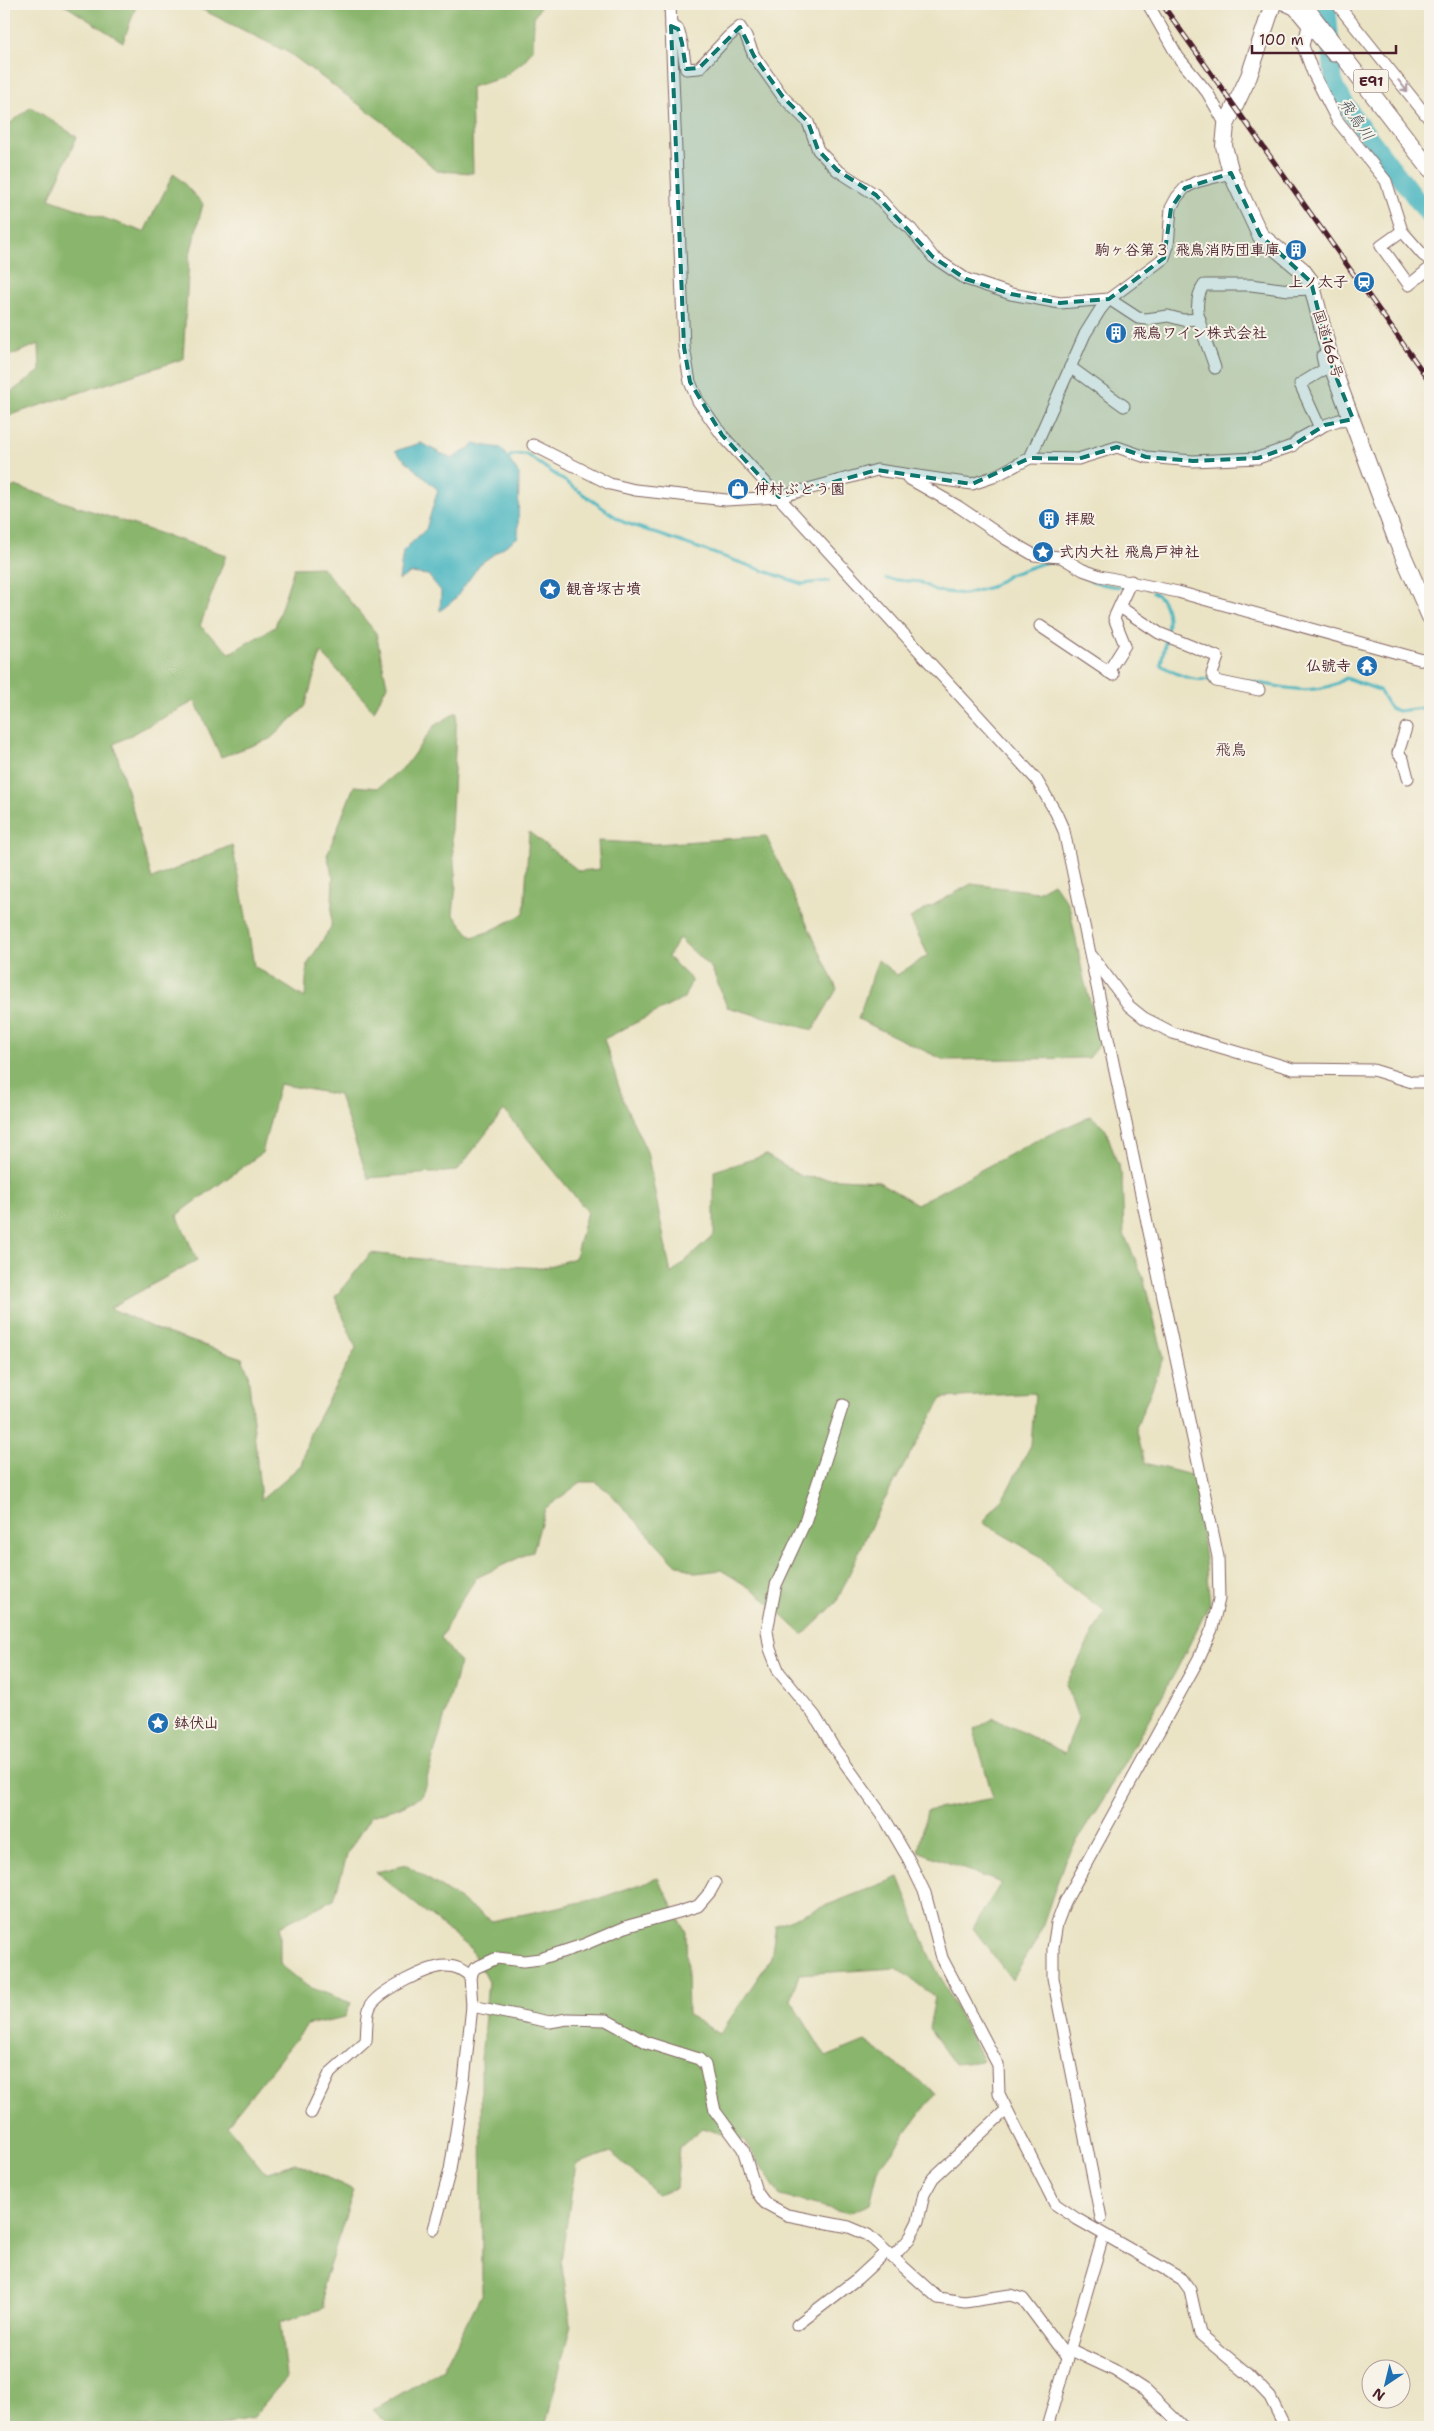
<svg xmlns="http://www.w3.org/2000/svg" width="1434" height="2431" font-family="'Shantell Sans','Klee One',sans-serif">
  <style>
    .forest { fill: #89b56c; stroke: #6a6a4c; fill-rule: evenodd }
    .water { fill: #46b5c0; stroke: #486a76 }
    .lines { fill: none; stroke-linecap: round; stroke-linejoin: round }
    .stream { stroke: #46b5c0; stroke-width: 3 }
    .river { stroke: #46b5c0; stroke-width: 18 }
    .minor-casing { stroke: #826461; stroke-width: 13 }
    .highway-casing { stroke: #826461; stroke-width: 18 }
    .minor { stroke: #fff; stroke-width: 11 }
    .highway { stroke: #fff; stroke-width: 16 }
    .rail-casing { stroke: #4a1f2b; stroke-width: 5 }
    .rail { stroke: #f7f3e8; stroke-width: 3; stroke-dasharray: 9; stroke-linecap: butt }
    .oneway { stroke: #ae9aa0 }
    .marked { fill: #0f766e; fill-opacity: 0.2; stroke: #0f766e; stroke-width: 4; stroke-dasharray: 10 6; stroke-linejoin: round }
    .labels { text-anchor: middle; stroke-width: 4; stroke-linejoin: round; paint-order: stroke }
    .shield { fill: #f7f3e8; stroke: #7e5f64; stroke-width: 1 }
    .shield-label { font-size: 14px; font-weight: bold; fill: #4a1f2b }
    .poi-label { font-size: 15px; font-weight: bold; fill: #4a1f2b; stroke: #f7f3e8; text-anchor: start }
    .street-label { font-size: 15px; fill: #4a1f2b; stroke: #f7f3e8 }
    .water-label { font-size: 16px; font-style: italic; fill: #49545f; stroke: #f7f3e8 }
    .neighbourhood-label { font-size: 16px; fill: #4a1f2b; stroke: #f7f3e8 }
  </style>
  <rect width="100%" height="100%" fill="#f7f3e8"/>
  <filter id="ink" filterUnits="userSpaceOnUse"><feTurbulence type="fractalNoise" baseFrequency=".02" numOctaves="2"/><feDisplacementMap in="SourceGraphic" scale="10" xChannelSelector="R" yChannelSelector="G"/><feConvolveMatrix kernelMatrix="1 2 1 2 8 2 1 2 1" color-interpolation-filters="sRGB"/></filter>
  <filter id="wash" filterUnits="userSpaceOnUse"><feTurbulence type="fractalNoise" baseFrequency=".0096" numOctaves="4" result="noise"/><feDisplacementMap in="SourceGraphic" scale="20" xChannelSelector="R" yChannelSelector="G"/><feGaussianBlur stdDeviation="1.12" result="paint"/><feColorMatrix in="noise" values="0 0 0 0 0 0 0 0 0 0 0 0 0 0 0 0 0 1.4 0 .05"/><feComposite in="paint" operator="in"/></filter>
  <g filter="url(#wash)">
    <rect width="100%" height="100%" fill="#eae3c4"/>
    <!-- forest -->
    <g class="forest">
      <polygon points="63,4 137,4 123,42"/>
      <polygon points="191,4 542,4 534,17 533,48 525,60 502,78 471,87 473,173 437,171 387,125 289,53"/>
      <polygon points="31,107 77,137 49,199 144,232 174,173 203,204 189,258 183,359 4,417 4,397 40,371 39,344 4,358 4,128"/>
      <path d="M15,486l211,69 -26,71 30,27 45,-26 19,-59 28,-1 54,66 11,52 -13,26 -53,-59 -16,55 -35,32 -49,18 -26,-56 -81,43 38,135 80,-34 14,71 8,50 51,32 2,-33 24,-38 2,-50 -6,-22 27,-69 24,2 28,-23 28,-39 23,-14 -6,117 5,56 -3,29 19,23 16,-5 36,-18 5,-82 50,39 21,-2 -2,-28 58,3 110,-8 71,153 -24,41 -86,-23 -15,-38 -33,-31 -11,19 24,23 -8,18 -80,41 19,61 24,52 24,122 43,-39v-64l52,-16 37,22 74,4 40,23 120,-64 54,-24 15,14 16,47 2,57 19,43 21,81 -28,70 9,35 50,13 15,127 -34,68 -72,127 -39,62 -27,78 -26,42 -39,-52 28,-45 -83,-32 9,-40 66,-13 -19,-68 19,-12 72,35 13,-35 -12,-34 39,-73 -43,-30 -24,-26 -55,-32 23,-30 25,-48 4,-52 -93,5 -66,117 -40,88 -33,32 -45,-42 -37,-23 -25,3 -22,-11 -63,-68 -15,-12h-15l-36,27 -12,42 -57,27 -23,36 -12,24 19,25 -38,133 -22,11 -29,9 -23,36 -14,47 -54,27v38l27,22 44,17 -6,14 -38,8 -80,101 38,47 30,-10 59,27 -31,95 1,23 -44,14 6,56 -34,40 -42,9h-206v-1935zM279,1084l60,11 29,83 89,-7 47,-61 83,101 -12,47 -32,10 -88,-5 -84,-10 -36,44 21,51 -46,85 -9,32 -40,35 -13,-128 -6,-14 -84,-28 -48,-22 87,-48 -20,-45 85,-62z"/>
      <polygon points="1053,883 1069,905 1084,980 1101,1042 1089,1058 944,1060 858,1019 878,960 897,975 928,955 910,918 971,884 1037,892"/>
      <polygon points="407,1865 492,1921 600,1898 658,1878 686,1932 688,2015 720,2034 771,1958 776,1925 899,1877 928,1953 983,2061 954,2064 929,2028 935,1997 897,1968 799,1974 791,2000 826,2057 865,2041 936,2093 878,2170 870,2204 849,2213 780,2196 745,2141 703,2128 680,2147 676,2188 657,2194 611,2152 576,2164 561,2260 571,2324 545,2427 383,2427 388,2424 373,2410 443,2369 482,2293 481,2060 488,1982 470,1948 376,1872"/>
    </g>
    <!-- water -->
    <polygon class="water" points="421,443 452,459 475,444 501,448 519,474 518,537 480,564 455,599 440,611 441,591 428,575 410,573 399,580 403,551 426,529 438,490 395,451"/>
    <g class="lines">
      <!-- stream -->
      <g class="stream">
        <polyline points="506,460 512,455 526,454 623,522 802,584 829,581"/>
        <path d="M1070,569c16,11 36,18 55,18"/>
        <polyline points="886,579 920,582 936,591 965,594 991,587 1009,575 1043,563 1054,562 1065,565"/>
        <path d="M1153,592c26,16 11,49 8,73 16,10 32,17 51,14"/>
        <path d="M1233,679c37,3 79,23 113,-1l33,12 11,18 8,3 32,-4"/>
      </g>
      <!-- river -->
      <polyline class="river" points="1327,4 1334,85 1353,116 1430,217"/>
    </g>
  </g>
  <g filter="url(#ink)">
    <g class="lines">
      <!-- minor casing -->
      <g class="minor-casing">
        <g id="minor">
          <polyline points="670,4 684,347 690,382 698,401 722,435 1036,779 1056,813 1064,831 1218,1557 1219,1599 1212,1629 1198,1660 1065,1902 1057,1923 1053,1948 1053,1978 1101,2218"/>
          <polyline points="1148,4 1178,57 1207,92 1226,125"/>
          <polyline points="1283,4 1294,9 1333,56"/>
          <polyline points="1337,4 1430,120"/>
          <polyline points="671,26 678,29 682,43 686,69 699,68 728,37 740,27 746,36 754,56 783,97 808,122 818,150 837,170 876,195 895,216 911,229 933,257 966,279 1011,294 1060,303 1109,299 1138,318 1146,319 1168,316 1183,320 1200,319"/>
          <polyline points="1308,26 1303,46 1313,73 1337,120 1386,181 1402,231"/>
          <polyline points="1430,260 1423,255 1402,231 1381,246 1409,285 1430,268"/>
          <polyline points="1070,367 1124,406"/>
          <path d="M1215,368c-7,-25 -28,-60 -11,-83h47l38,5 23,-1"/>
          <polyline points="1320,428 1300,384 1325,369 1322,356"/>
          <polyline points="533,445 610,484 635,490 726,500 779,497 877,470 972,484 993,477 1030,458 1085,334 1100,310 1109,299 1164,258 1168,246 1171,208 1177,197 1185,188 1196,182 1231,173"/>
          <polyline points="1030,458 1078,459 1117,447 1146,457 1193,461 1258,458 1292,446 1299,439 1325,425 1339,420 1353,419"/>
          <polyline points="908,478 959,507 1006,539 1034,555 1061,557 1083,570 1100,576 1178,592 1430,662"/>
          <polyline points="1120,607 1159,633 1218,657 1212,674 1216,681 1259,690"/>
          <polyline points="1040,626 1113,675"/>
          <polyline points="1108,672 1125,645 1114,618 1131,581"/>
          <polyline points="1406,728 1398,753 1403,759 1408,778"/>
          <polyline points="1092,956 1129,1006 1144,1018 1173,1033 1293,1069 1373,1070 1412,1082 1430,1082"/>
          <polyline points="843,1405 805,1522 776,1585 767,1631 770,1649 779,1672 815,1716 834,1748 885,1819 909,1860 925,1893 942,1958 998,2065 999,2094 1055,2204 1077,2219 1182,2279 1190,2290 1200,2334 1249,2375 1270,2397 1285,2427"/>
          <polyline points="472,2006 550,2022 567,2019 606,2020 648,2043 699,2059 705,2065 715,2111 743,2149 756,2191 765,2203 787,2215 849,2227 868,2235 938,2298 965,2302 1010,2295 1023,2299 1068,2359"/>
          <path d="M311,2113l19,-40 36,-32c1,-10 0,-26 4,-34 6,-15 61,-42 76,-41 11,0 16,4 24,10"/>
          <polyline points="434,2229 450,2170 464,2081 472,2006 470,1976 475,1968 497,1958 524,1961 540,1959 583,1945 628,1926 679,1912 698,1906 710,1892 715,1883"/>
          <polyline points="892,2258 909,2239 918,2221 924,2194 933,2178 1006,2110"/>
          <polyline points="797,2325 858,2278 886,2252"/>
          <polyline points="1071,2350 1114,2370 1145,2390 1183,2427"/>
          <polyline points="1047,2427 1101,2243"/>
        </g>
      </g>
      <!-- highway casing -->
      <g class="highway-casing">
        <g id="highway">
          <polyline points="1273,4 1249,76 1226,125 1224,146 1231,173 1260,235 1302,270 1311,282 1333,369 1396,539 1430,617"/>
          <polyline points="1303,4 1430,169"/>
        </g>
      </g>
      <!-- minor -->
      <use href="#minor" class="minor"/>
      <!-- highway -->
      <use href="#highway" class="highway"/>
      <!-- rail casing -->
      <g class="rail-casing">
        <polyline id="rail" points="1162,4 1430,382"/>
      </g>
      <!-- rail -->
      <use href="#rail" class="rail"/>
    </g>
    <!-- one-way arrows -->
    <defs><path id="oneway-shaft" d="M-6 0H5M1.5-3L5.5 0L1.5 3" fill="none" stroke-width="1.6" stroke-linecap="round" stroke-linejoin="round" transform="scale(1.25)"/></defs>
    <use class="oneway" href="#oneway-shaft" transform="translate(1403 86) rotate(51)"/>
  </g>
  <!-- marked area -->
  <path class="marked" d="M671,26l7,3 4,14 4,26 13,-1 41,-41 14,29 29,41 25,25 10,28 19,20 39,25 57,62 33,22 45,15 49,9 49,-4 55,-41 7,-50 14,-20 46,-15 29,62 51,47 22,87 20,50 -28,6 -33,21 -34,12 -65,3 -47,-4 -29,-10 -39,12 -48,-1 -58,26 -95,-14 -98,27 -57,-62 -32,-53 -6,-35z"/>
  <!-- icons -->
  <defs>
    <g id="building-disc" transform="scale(1.125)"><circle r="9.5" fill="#1f6fb2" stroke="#f7f3e8"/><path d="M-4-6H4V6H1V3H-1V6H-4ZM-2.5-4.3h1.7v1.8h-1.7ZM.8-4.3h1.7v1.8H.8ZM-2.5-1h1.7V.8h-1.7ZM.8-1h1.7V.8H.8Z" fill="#fff"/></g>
    <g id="station-disc" transform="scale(1.125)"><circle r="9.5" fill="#1f6fb2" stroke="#f7f3e8"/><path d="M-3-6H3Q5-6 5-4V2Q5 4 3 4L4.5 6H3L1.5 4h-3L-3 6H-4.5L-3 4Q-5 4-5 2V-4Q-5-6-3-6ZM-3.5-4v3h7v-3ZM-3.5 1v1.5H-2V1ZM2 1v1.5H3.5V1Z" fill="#fff"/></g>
    <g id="shop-disc" transform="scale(1.125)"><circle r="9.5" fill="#1f6fb2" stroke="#f7f3e8"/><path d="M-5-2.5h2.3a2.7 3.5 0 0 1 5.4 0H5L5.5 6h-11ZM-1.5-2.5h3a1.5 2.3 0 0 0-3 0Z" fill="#fff"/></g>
    <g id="sight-disc" transform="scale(1.125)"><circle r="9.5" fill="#1f6fb2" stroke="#f7f3e8"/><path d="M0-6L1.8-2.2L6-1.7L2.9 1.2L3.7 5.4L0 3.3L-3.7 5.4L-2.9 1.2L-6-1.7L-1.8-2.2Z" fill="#fff"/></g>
    <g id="temple-disc" transform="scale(1.125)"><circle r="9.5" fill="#1f6fb2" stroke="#f7f3e8"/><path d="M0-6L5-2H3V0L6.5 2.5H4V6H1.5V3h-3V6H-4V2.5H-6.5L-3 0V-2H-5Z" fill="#fff"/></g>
  </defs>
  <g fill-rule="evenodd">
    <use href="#building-disc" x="1296" y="250"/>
    <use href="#station-disc" x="1364" y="282"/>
    <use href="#building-disc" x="1116" y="333"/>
    <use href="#shop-disc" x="738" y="489"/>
    <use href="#building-disc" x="1049" y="519"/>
    <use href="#sight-disc" x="1043" y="552"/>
    <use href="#sight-disc" x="550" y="589"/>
    <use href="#temple-disc" x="1367" y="666"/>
    <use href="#sight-disc" x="158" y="1723"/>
  </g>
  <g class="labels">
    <!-- shield labels -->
    <rect class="shield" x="1353.5" y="69.5" width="35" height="23" rx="4"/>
    <g class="shield-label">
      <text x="1371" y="86">E91</text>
    </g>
    <!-- poi labels -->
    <g class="poi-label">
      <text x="1280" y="255" text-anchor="end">駒ヶ谷第３ 飛鳥消防団車庫</text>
      <text x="1348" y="287" text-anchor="end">上ノ太子</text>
      <text x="1132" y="338">飛鳥ワイン株式会社</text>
      <text x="754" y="494">仲村ぶどう園</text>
      <text x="1065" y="524">拝殿</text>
      <text x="1059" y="557">式内大社 飛鳥戸神社</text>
      <text x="566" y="594">観音塚古墳</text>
      <text x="1351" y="671" text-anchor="end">仏號寺</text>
      <text x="174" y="1728">鉢伏山</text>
    </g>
    <!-- street labels -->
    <g class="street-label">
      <text transform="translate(1328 344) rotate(73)" y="5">国道166号</text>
    </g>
    <!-- water labels -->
    <g class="water-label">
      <text transform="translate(1357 119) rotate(55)" y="6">飛鳥川</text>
    </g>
    <!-- neighbourhood labels -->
    <g class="neighbourhood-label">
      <text x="1231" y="755">飛鳥</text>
    </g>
  </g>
  <!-- margin -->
  <rect width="1434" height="2431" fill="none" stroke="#f7f3e8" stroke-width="20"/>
  <!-- north arrow -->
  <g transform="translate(1386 2384) rotate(215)"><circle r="24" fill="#f7f3e8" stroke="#b29e9c"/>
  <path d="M0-4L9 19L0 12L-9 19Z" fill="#1f6fb2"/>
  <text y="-8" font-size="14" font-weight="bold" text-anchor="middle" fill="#4a1f2b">N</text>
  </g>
  <!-- scale -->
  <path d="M1252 45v8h144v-8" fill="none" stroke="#4a1f2b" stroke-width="2.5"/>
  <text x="1259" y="45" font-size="15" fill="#4a1f2b" stroke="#f7f3e8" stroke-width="4" paint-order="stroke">100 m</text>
</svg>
